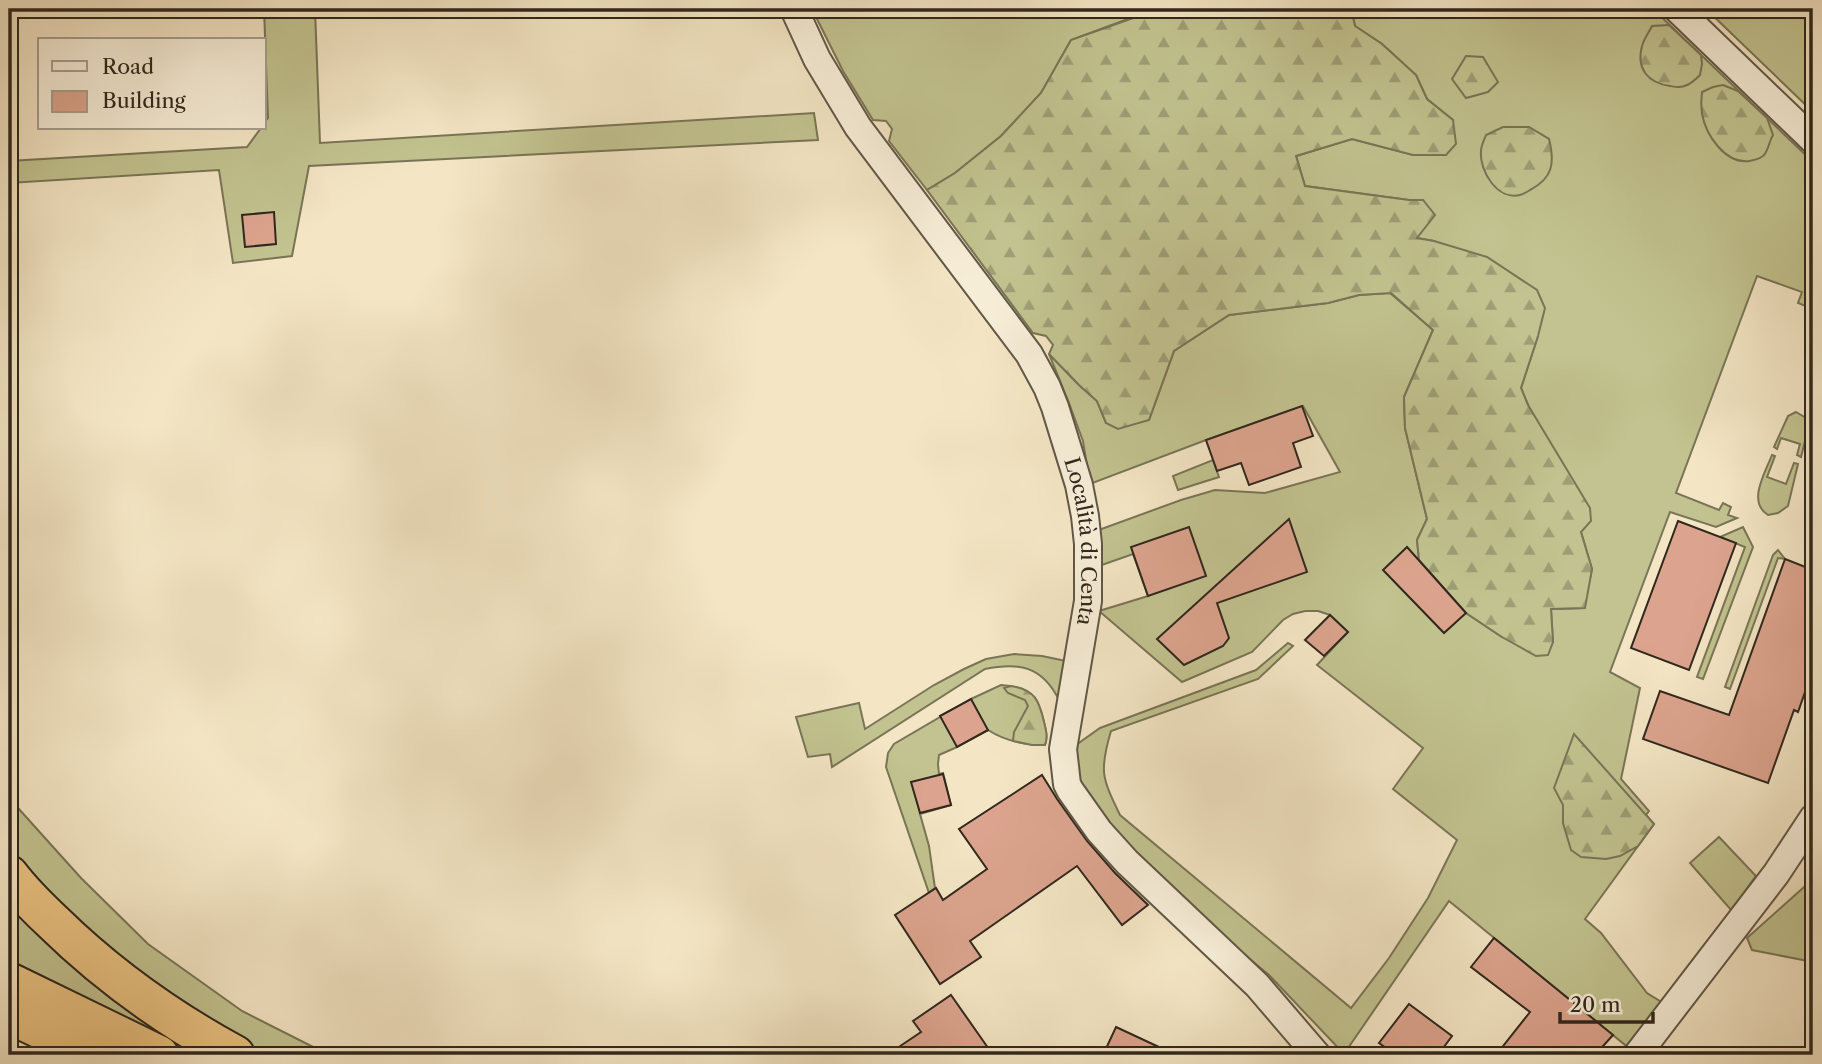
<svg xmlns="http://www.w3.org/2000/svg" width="1822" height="1064" font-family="'Libre Caslon Text',serif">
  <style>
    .grass { fill: #c2c390; stroke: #797556; stroke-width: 2 }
    .forest { fill: url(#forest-firs); stroke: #797556; stroke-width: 2 }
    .building { fill: #dca48e; stroke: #30271d; stroke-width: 2 }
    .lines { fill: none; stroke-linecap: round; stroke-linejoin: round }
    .minor-casing { stroke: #615747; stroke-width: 30 }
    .motorway-casing { stroke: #30271d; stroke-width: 42 }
    .minor { stroke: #f8efd9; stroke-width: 26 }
    .motorway { stroke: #eac382; stroke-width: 38 }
    .labels { text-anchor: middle; stroke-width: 7; stroke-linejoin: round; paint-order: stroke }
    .street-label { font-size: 21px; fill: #30271d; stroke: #f8efd9 }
  </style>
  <defs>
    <pattern id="forest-firs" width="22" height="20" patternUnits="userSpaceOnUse" patternTransform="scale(1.75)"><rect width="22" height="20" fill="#c2c390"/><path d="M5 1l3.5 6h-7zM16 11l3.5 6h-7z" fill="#9e9e75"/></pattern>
  </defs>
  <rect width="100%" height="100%" fill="#f4e6c5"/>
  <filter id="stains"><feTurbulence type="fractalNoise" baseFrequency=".00286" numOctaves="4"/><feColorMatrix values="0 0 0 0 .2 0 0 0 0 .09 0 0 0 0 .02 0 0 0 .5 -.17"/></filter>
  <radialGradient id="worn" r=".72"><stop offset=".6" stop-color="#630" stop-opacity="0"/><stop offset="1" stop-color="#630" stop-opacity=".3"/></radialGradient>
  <!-- grass -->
  <g class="grass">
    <polygon points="264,9 315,9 320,143 814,113 818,140 309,166 292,256 233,263 219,170 9,183 9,161 247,147 261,128 264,128 264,123 268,118"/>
    <polygon points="812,9 1150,9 1136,16 1071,40 1041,93 1001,136 955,173 927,190 889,141 892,129 886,121 873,120 843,71"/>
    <path d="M1351,9h302l160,153v147l-15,-6 4,-11 -45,-16 -81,217 43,17 4,-7 8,4 -3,8 9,3 -21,9 -46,-15 -60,160 30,16 -19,91 28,32 -3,4 8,9 -69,95 16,14 46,60 16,10 -33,46 -181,-148 -105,153 -75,-79 -80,-66 -46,-42 -65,-83 -2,-39 24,-17 156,-58 32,-27 5,3 -35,33 -147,52c-12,40 -9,47 9,84l231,193 38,-50 39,-60 29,-58 -64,-51 30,-41 -106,-83 31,-33 -18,-17 -12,-4h-13l-12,3 -10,6 -31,32 -70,30 -83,-71 49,-15 -15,-42 -37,13v-36l85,-31 34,-10 50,3 75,-21 -37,-66 -97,34 -116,44 -7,-43 -14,-38 -20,-49 30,31 18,16 9,22 43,-3 25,-69 55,-36 99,-12 31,-8 31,-2 43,37 -29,67 1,31 22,91 -10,21 2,20 47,53 36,24 51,5 -2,-33 33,-1 8,-39 -11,-37 -60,-144 17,-52 -104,-95 -18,-3 7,-38h-14l-104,-14 -9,-30 56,-17 61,16 40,-35 -26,-21 -11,-24 -34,-31 -27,-18z"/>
    <polygon points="1706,9 1813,9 1813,112"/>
    <polygon points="1796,412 1806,418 1809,425 1801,457 1797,455 1800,444 1781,438 1777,449 1774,447 1788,416"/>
    <path d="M1772,455l3,1 -8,21 19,7 8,-21 4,1 -10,42 -10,7 -10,2c-21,-13 -3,-42 4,-60z"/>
    <polygon points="1213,460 1219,477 1178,490 1173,476"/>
    <polygon points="1743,527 1753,547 1703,679 1697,677 1745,547 1720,537"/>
    <polygon points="1778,550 1785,559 1778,558 1730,689 1725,687 1773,555"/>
    <path d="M1014,654l28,2 24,5 -7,39c-17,-34 -40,-38 -74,-31l-153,98 -2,-13 -22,3 -12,-40 63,-14 6,26 69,-44 30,-16 22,-10z"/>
    <path d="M1001,685c29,2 37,10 43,37 2,9 4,15 1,23 -20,0 -40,-4 -57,-15l-31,17 -18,8 -1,9 1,10 4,-1 8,32 -31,9 9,32 6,42 -6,5 -43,-126 2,-14 6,-9 77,-45z"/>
    <polygon points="9,798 81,878 148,944 242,1011 329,1055 268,1055 193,1018 165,999 9,861"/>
    <polygon points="1719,837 1756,876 1731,910 1690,863"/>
    <polygon points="1813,879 1813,962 1752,950 1747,938"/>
    <polygon points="9,894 200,1055 9,964"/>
  </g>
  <!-- forest -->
  <g class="forest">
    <polygon points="1150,9 1351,9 1355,26 1382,44 1416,75 1427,99 1453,120 1456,144 1446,155 1413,155 1352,139 1296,156 1305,186 1409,200 1423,200 1435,215 1417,238 1434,241 1487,257 1537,290 1545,308 1538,336 1521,388 1528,405 1590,508 1591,521 1581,532 1592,569 1585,608 1551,609 1553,642 1548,655 1536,656 1502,637 1466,613 1419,560 1417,540 1427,519 1405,428 1404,397 1433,330 1391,293 1359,295 1328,303 1229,315 1174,351 1149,420 1118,429 1106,423 1097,401 1079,385 1049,354 1053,345 1046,336 1033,333 927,190 955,173 1001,136 1041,93 1071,40 1136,17"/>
    <path d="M1669,25l32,30 1,9 -2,11c-4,4 -8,8 -13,10 -6,3 -11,2 -17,1 -22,-3 -34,-17 -28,-40 2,-7 7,-14 10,-20z"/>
    <polygon points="1466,56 1483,57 1498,82 1488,92 1466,98 1452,79"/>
    <path d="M1723,85l15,6 29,27 6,17c-4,6 -4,14 -9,20 -3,4 -10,5 -15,6 -24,3 -43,-26 -47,-47 -1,-7 -1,-15 0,-22l11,-5z"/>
    <path d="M1503,127h26l20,12c6,24 4,39 -19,51 -3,2 -6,4 -10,5 -22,6 -41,-24 -39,-44 0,-5 3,-11 5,-16z"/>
    <path d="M1011,686c24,4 28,14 33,36 2,8 4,15 1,23h-13l-19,-4 1,-9 14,-26 -3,-6 -17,-7 -4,-5z"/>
    <polygon points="1574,734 1654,824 1638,846 1620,856 1606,859 1581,857 1571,850 1563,823 1563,805 1554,788"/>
  </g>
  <!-- building -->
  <g class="building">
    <polygon points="274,212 276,244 245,247 242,215"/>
    <polygon points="1302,406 1313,436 1293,443 1301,467 1249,485 1241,463 1217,471 1206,440"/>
    <polygon points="1289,519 1307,572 1217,603 1229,638 1223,646 1184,665 1157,639"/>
    <polygon points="1678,521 1736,543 1689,670 1631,648"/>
    <polygon points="1189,527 1206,576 1148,596 1131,547"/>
    <polygon points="1407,547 1466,613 1444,633 1383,570"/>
    <polygon points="1785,559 1813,570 1813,669 1798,712 1794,710 1768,783 1643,739 1660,691 1729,715"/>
    <polygon points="1330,615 1348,632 1324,656 1305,640"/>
    <polygon points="971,699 988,730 957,747 940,716"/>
    <polygon points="943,774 951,805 920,813 911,782"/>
    <polygon points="1042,775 1057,799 1087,841 1115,873 1148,905 1122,925 1077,866 970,941 981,957 940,984 895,915 936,888 943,900 987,869 959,829"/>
    <polygon points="1494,938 1613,1035 1595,1055 1496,1055 1530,1012 1471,967"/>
    <polygon points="951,995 993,1055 887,1055 921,1032 913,1021"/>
    <polygon points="1409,1004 1452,1036 1438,1055 1396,1055 1379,1043"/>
    <polygon points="1116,1027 1176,1055 1103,1055"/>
  </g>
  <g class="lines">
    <!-- minor casing -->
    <g class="minor-casing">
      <g id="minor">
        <path id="s1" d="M794,9l23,50 41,68 171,227 18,33 8,20 24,78 6,31 3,28v57l-25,148 4,35 3,6 29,41 28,31 130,123 60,70"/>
        <polyline points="1677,9 1813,140"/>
        <polyline points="1637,1055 1776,874 1813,818"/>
      </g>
    </g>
    <!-- motorway casing -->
    <g class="motorway-casing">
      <g id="motorway">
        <path d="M9,875c13,17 28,32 44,47 54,53 116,97 182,133"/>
        <polyline points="9,982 159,1055"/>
        <polyline points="9,1014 95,1055"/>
      </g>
    </g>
    <!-- minor -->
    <use href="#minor" class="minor"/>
    <!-- motorway -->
    <use href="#motorway" class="motorway"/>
  </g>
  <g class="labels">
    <!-- street labels -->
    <g class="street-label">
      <text dy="7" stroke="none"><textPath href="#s1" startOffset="616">Località di Centa</textPath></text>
    </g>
  </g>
  <!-- margin -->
  <rect width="1822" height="1064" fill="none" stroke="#f4e6c5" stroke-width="35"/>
  <rect x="10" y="10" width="1801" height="1043" fill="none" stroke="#30271d" stroke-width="3.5"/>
  <rect x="18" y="18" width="1787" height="1029" fill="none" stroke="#30271d" stroke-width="2"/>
  <!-- legend -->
  <rect x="38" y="38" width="228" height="91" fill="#f8efd9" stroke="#a89f8e" stroke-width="2"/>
  <rect x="52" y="61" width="35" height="10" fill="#f8efd9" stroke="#a89f8e" stroke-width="2"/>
  <text x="102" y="74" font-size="21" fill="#30271d">Road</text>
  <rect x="52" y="91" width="35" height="21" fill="#dca48e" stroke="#a89f8e" stroke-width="2"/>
  <text x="102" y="108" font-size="21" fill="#30271d">Building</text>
  <!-- scale -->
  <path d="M1560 1012v10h93v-10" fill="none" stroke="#30271d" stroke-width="3.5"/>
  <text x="1570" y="1012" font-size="21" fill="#30271d" stroke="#f8efd9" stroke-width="5" paint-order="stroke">20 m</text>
  <rect width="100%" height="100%" filter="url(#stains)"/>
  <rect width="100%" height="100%" fill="url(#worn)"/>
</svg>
